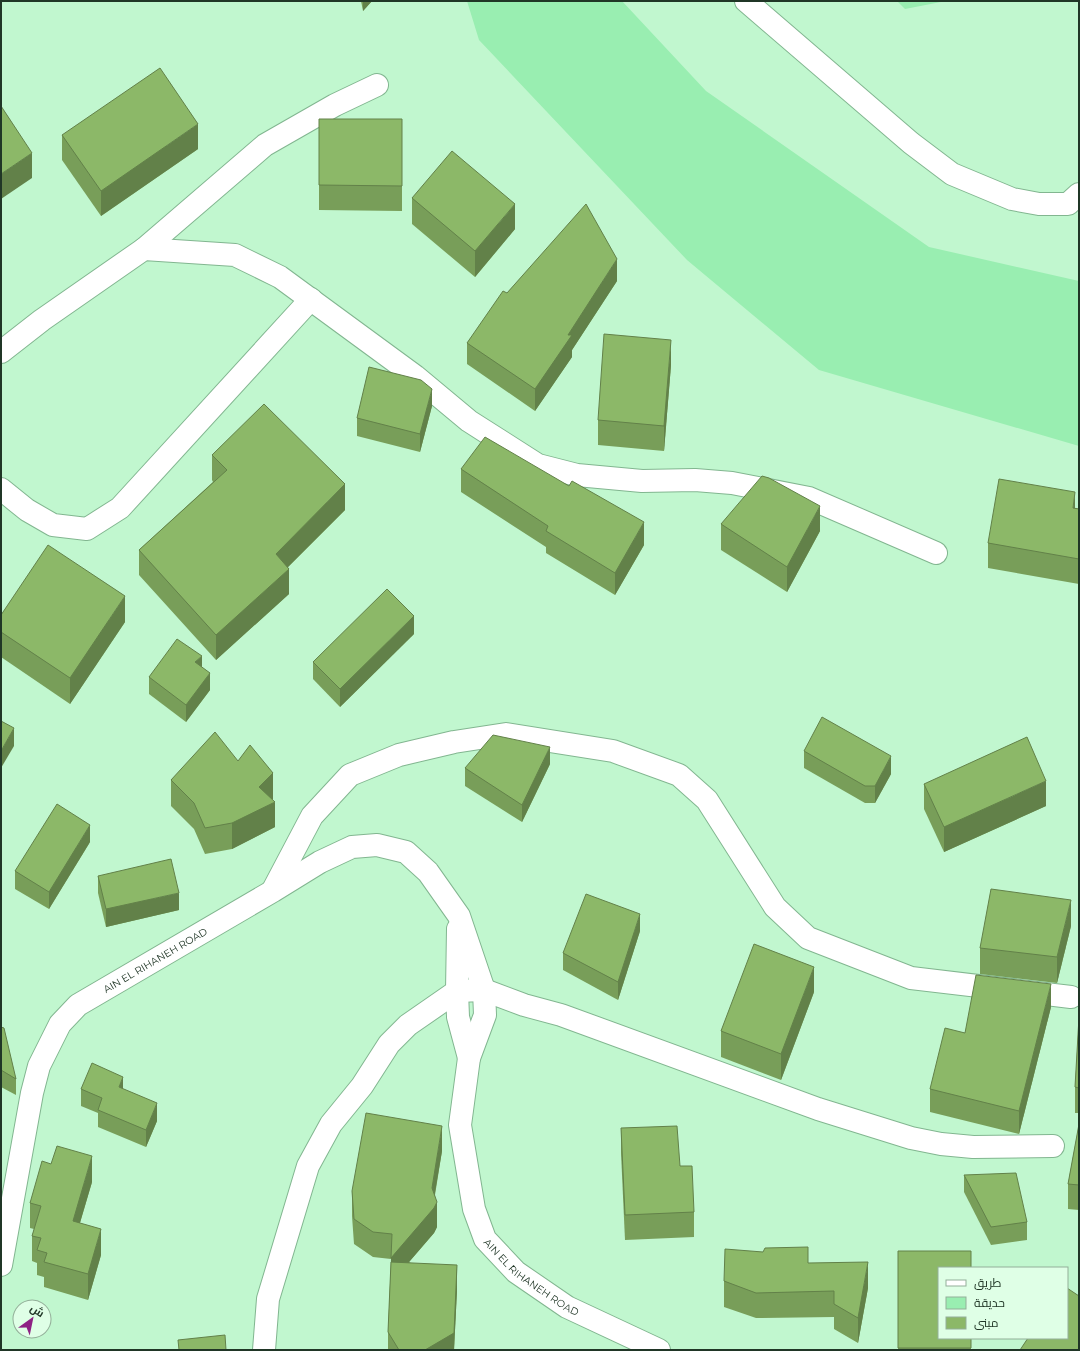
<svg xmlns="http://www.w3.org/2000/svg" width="1080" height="1351" font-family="Montserrat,Cairo,sans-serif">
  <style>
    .green { fill: #99eeb1 }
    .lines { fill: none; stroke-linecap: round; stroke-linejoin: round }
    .minor-casing { stroke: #82b690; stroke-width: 24 }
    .minor { stroke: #fff; stroke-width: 22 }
    .wall { fill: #789e59 }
    .shaded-wall { fill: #628149 }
    .building { fill: #8cb868; stroke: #628149 }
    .labels { text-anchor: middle; stroke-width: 3; stroke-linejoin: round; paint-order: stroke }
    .street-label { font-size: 10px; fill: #203626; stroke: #dfffe6 }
  </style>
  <rect width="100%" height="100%" fill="#c1f7cf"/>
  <!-- green -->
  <g class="green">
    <polygon points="467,1 622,1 706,91 929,247 1079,281 1079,446 819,370 687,260 479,40"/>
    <polygon points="897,1 946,1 905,9"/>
  </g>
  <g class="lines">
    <!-- minor casing -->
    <g class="minor-casing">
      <g id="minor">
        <polyline points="746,1 911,143 952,174 1012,199 1039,204 1068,204 1079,194"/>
        <polyline points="144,249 265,145 335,105 377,85"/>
        <polyline points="1,352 42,320 144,249 235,255 280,277 415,376 469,421 538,465 577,475 642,481 695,480 732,483 809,498 936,553"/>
        <polyline points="1,489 27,510 53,525 87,529 120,508 311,299"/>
        <polyline points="273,890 312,816 350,775 399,755 454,742 506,734 613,751 679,775 707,800 775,907 808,938 911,978 1071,997"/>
        <polyline points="458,929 457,991 458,1017 469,1058"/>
        <path id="s1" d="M1,1265l31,-172 7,-27 21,-42 18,-19 195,-114 47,-29 32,-15 25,-2 29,7 22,20 31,44 25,74 1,25 -16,43 -9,67 14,84 11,30 31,33 51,35 92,43"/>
        <polyline points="264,1350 268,1299 308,1166 331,1124 362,1086 389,1044 408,1025 457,991 484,990 524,1005 561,1015 818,1109 911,1138 941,1144 973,1147 1053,1146"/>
      </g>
    </g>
    <!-- minor -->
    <use href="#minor" class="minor"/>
  </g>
  <!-- wall -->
  <g class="wall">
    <polygon points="361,1 372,1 363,11"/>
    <polygon points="319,119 402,119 402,211 319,210"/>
    <polygon points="62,135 198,149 101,216 62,160"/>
    <polygon points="412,198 515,229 475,277 412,224"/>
    <polygon points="617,281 572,350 572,357 535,411 467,364 467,343 507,293"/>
    <polygon points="671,365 664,451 598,445 598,420"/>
    <polygon points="432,406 420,452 357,436 357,418"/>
    <polygon points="212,455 345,510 288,567 289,594 216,660 139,575 139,550 213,482 212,480"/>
    <polygon points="461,469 644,545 615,595 546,553 546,547 461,492"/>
    <polygon points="1075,508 1079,509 1079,584 988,568 988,543"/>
    <polygon points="721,524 820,531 787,592 721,550"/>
    <polygon points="1,615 125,622 70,704 1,657"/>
    <polygon points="414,634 340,707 313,679 313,662"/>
    <polygon points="202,667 210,690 186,722 149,694 149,677"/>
    <polygon points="804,751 891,774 875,803 865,803 804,768"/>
    <polygon points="238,761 273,799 272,799 275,827 232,849 205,854 194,829 171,806 171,780"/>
    <polygon points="550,764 522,822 465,786 465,768"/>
    <polygon points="924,784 1046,806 944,852 924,809"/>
    <polygon points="90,842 49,909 15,889 15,871"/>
    <polygon points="98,876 179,910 106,927 98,893"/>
    <polygon points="1071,926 1057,983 980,974 980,948"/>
    <polygon points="640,931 618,1000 563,970 563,953"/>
    <polygon points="814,992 781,1080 721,1057 721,1031"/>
    <polygon points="1051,1007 1019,1134 930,1112 930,1089 965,1033"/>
    <polygon points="1079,1017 1079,1113 1075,1113 1075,1087"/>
    <polygon points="1,1027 16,1079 16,1095 1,1087"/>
    <polygon points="81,1089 123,1089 157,1121 146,1147 98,1127 98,1113 81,1106"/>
    <polygon points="1079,1124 1079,1210 1068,1209 1068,1184"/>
    <polygon points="621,1128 680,1166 694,1212 694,1237 625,1240 621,1153"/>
    <polygon points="442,1151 435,1195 437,1227 434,1233 409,1262 457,1290 454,1350 388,1350 388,1332 391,1259 373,1257 354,1244 352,1216 352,1191"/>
    <polygon points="964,1175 1027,1222 1027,1240 991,1245 964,1192"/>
    <polygon points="92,1182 80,1223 101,1255 88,1300 44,1287 44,1277 37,1275 37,1263 32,1261 32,1236 34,1229 30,1228 30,1203"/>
    <polygon points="898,1251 971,1338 971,1350 898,1350"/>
    <polygon points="808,1263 868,1288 858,1343 834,1329 834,1317 756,1318 724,1307 724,1281"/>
  </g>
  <!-- shaded-wall -->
  <g class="shaded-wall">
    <polygon points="363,1 372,1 363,11"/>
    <polygon points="198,124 198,149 101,216 101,191"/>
    <polygon points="32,153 32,178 1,199 1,174"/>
    <polygon points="515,204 515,229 475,277 475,251"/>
    <polygon points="617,259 617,281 572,350 572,357 535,411 535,389 568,335"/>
    <polygon points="671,340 671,365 664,451 664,426"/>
    <polygon points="432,389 432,406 420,452 420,434"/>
    <polygon points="345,484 345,510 276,579 276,554"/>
    <polygon points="1075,492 1075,517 1073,508"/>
    <polygon points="820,506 820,531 787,592 787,567"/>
    <polygon points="644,522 644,545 615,595 615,573"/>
    <polygon points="289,569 289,594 216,660 216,635"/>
    <polygon points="125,596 125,622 70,704 70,678"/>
    <polygon points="414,616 414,634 340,707 340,689"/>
    <polygon points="202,656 202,673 195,662"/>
    <polygon points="210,673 210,690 186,722 186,705"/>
    <polygon points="14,728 14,746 1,768 1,751"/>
    <polygon points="550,747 550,764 522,822 522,805"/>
    <polygon points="891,756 891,774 875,803 875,786"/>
    <polygon points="273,773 273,799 264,807 275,802 275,827 232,849 232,823 259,787"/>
    <polygon points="1046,781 1046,806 944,852 944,827"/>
    <polygon points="90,825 90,842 49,909 49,892"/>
    <polygon points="179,893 179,910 106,927 106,909"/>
    <polygon points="1071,900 1071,926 1057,983 1057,957"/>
    <polygon points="640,914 640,931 618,1000 618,982"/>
    <polygon points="814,967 814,992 781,1080 781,1054"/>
    <polygon points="1051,984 1051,1007 1019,1134 1019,1111"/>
    <polygon points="123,1077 123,1094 119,1087"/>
    <polygon points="157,1103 157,1121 146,1147 146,1130"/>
    <polygon points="442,1126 442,1151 432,1210 437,1202 437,1227 434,1233 391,1283 391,1258 432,1188"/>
    <polygon points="92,1156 92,1182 73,1246 73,1221"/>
    <polygon points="101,1229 101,1255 88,1300 88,1274"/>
    <polygon points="868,1262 868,1288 858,1343 858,1318"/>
    <polygon points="457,1265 457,1290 454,1350 425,1350"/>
  </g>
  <!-- building -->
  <g class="building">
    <polygon points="160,68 198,124 101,191 62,135"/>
    <polygon points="1,106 32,153 1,174"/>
    <polygon points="319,119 402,119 402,186 319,185"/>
    <polygon points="452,151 515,204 475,251 412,198"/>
    <polygon points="586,204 617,259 568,335 572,335 535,389 467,343 503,291 507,293"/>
    <polygon points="604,334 671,340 664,426 598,420"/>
    <polygon points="369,367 421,380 432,389 420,434 357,418"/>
    <polygon points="264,404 345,484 276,554 289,569 216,635 139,550 227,470 212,455"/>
    <polygon points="485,437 569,486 572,481 644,522 615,573 546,531 548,526 461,469"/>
    <polygon points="762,476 769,478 820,506 787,567 721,524"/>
    <polygon points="999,479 1075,492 1073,508 1079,509 1079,559 988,543"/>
    <polygon points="48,545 125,596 70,678 1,632 1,615"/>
    <polygon points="387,589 414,616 340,689 313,662"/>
    <polygon points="177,639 202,656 195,662 210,673 186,705 149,677"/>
    <polygon points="822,717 891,756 875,786 865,786 804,751"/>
    <polygon points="1,721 14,728 1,751"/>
    <polygon points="215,732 238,761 250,745 273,773 259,787 275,802 232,823 205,828 194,803 171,780"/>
    <polygon points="493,735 550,747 522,805 465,768"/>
    <polygon points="1027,737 1046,781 944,827 924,784"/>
    <polygon points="57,804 90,825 49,892 15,871"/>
    <polygon points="171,859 179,893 106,909 98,876"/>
    <polygon points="991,889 1071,900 1057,957 980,948"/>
    <polygon points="586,894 640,914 618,982 563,953"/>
    <polygon points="754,944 814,967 781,1054 721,1031"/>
    <polygon points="976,975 1051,984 1019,1111 930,1089 945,1028 965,1033"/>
    <polygon points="1079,1017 1079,1088 1075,1087"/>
    <polygon points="1,1027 4,1028 16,1079 1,1070"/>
    <polygon points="92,1063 123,1077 119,1087 157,1103 146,1130 98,1110 102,1098 81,1089"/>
    <polygon points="366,1113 442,1126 432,1188 437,1202 434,1208 391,1258 392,1234 373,1232 354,1219 352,1191"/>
    <polygon points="1079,1124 1079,1185 1068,1184"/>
    <polygon points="677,1126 680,1166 692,1166 694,1212 625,1215 621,1128"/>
    <polygon points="57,1146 92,1156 73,1221 101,1229 88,1274 44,1262 47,1253 37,1250 41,1238 32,1236 41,1206 30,1203 42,1161 51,1164"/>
    <polygon points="1016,1173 1027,1222 991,1227 964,1175"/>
    <polygon points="808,1247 808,1263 868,1262 858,1318 834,1304 834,1291 756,1293 724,1281 725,1249 763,1252 765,1248"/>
    <polygon points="898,1251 971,1251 971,1268 939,1268 939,1338 971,1338 971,1348 898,1348"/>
    <polygon points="391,1262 457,1265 454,1333 425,1350 399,1350 388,1332"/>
    <polygon points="1067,1288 1079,1296 1079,1350 1020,1350 1028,1338 1067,1338"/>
    <polygon points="225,1335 226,1350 176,1350 179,1350 178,1340"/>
  </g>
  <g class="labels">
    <!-- street labels -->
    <g class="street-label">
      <text dy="4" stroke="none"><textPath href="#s1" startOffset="365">AIN EL RIHANEH ROAD</textPath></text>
      <text dy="4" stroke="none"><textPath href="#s1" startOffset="1125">AIN EL RIHANEH ROAD</textPath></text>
    </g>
  </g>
  <!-- border -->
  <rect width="1080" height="1351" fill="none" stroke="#203626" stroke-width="4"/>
  <!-- legend -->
  <rect x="938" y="1267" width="130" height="72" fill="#dfffe6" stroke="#93af99"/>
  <rect x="946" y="1280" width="20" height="6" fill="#ffffff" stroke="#93af99"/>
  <text x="974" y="1287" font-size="12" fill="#203626">طريق</text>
  <rect x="946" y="1297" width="20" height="12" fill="#99eeb1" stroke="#93af99"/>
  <text x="974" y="1307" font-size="12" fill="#203626">حديقة</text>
  <rect x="946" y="1317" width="20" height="12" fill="#8cb868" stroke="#93af99"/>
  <text x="974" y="1327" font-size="12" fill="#203626">مبنى</text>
  <!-- north arrow -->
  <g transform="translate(32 1319) rotate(33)"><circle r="19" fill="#dfffe6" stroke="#93af99"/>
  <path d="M0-3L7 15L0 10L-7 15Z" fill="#8e2184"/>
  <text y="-6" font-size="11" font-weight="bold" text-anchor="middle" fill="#203626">ش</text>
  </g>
</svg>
